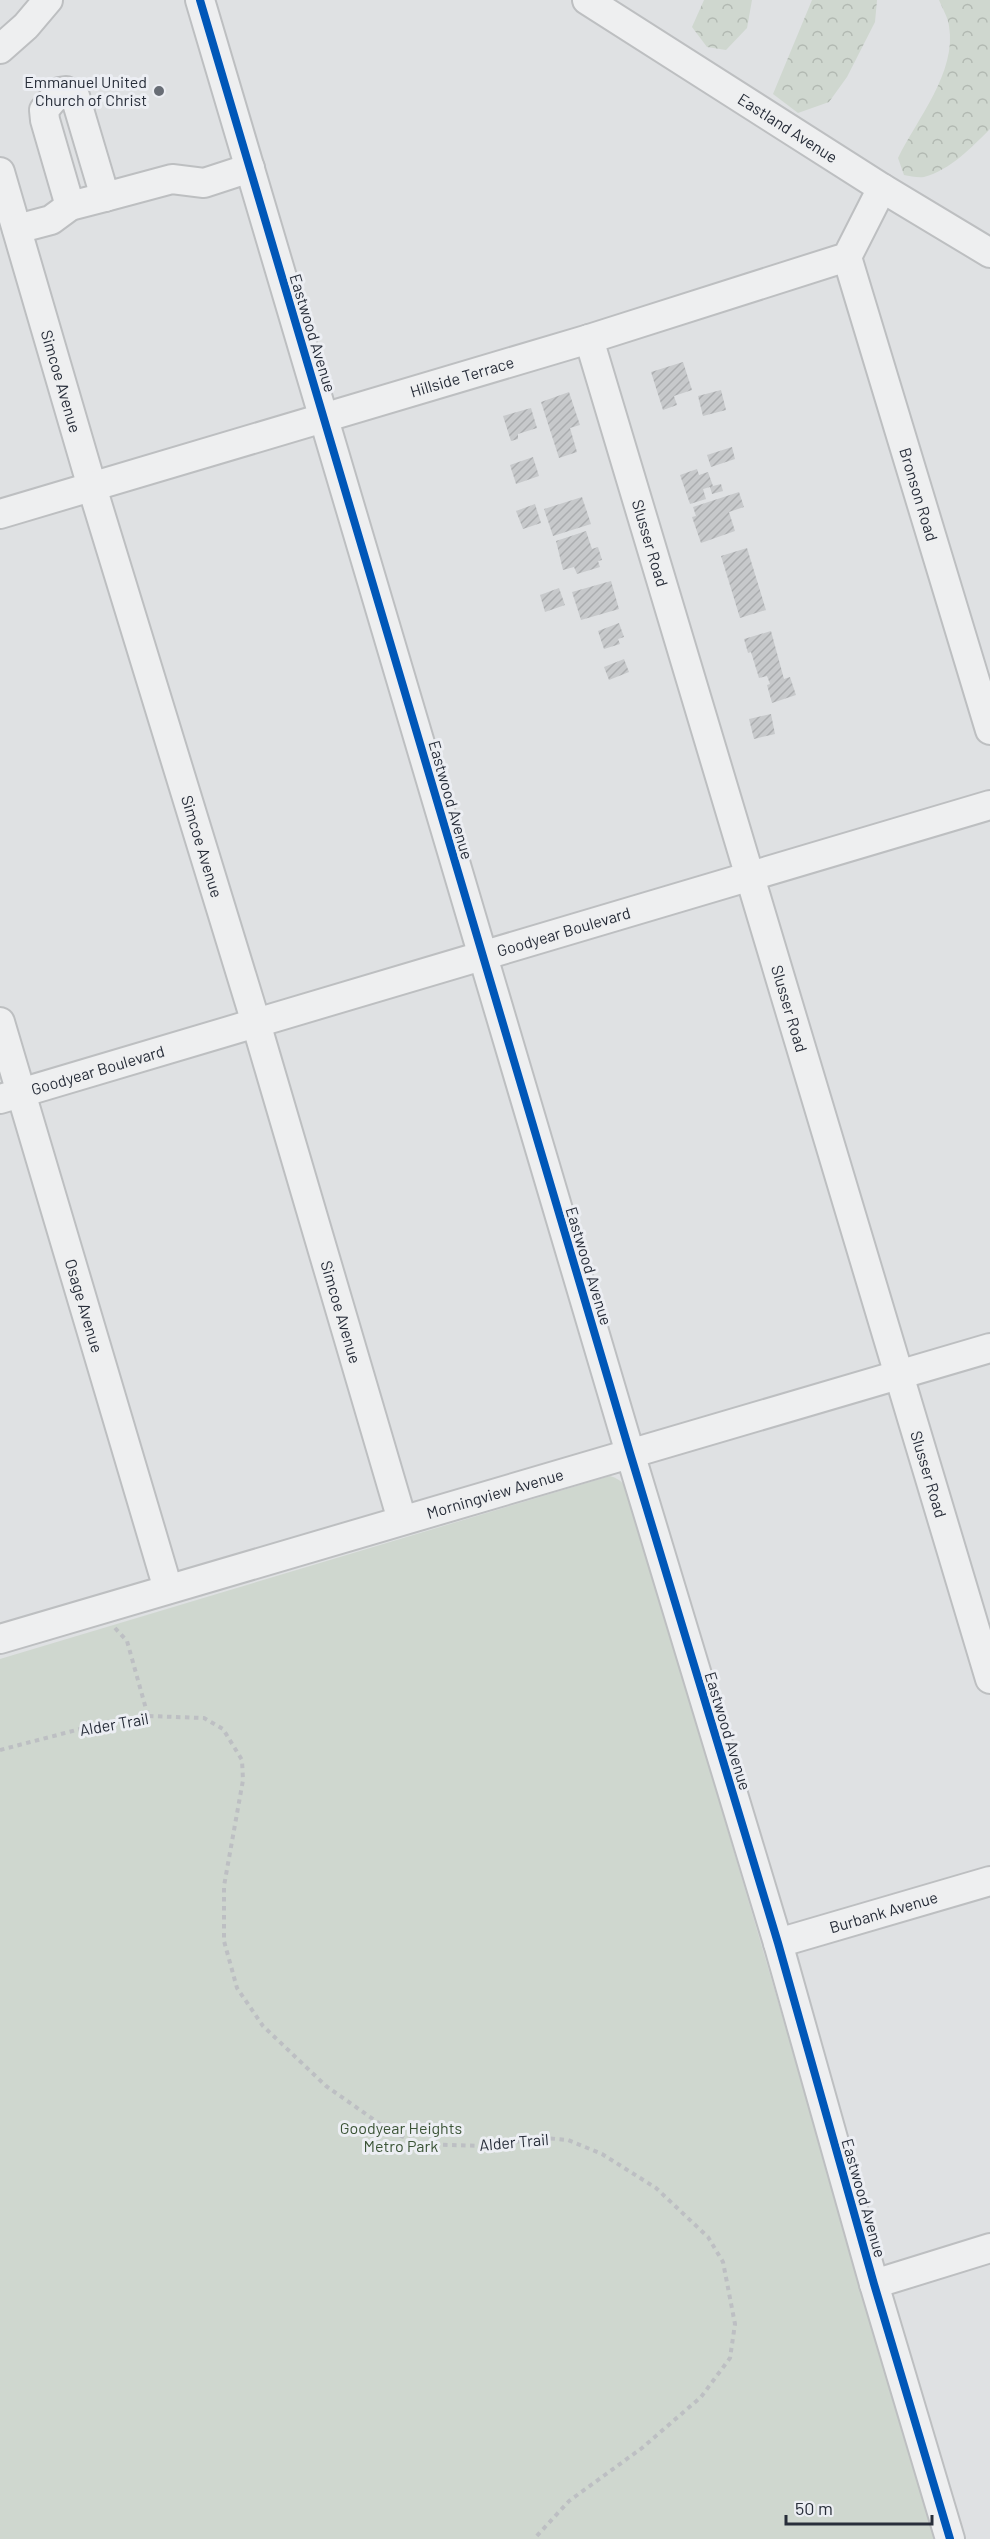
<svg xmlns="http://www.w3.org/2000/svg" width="990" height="2539" font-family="Barlow,sans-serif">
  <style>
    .forest { fill: url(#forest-crowns) }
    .park { fill: #cfd7cf }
    .building { fill: url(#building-hatch) }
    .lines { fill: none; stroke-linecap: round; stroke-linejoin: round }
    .minor-casing { stroke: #bdbfc1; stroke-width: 32 }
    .path { stroke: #bdbfc3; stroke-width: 4; stroke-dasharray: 4.5 4.5; stroke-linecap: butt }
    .minor { stroke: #eeeff0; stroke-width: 28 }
    .cycleway-casing { stroke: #eceef3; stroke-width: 11 }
    .cycleway { stroke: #0057b8; stroke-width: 8 }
    .poi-dot { fill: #686d75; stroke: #eceef3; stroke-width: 2 }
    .labels { text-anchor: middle; stroke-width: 6; stroke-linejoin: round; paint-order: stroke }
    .poi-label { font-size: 16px; fill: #282e3a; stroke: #eceef3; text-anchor: end }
    .street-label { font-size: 16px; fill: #282e3a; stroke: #eceef3 }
    .park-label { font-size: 16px; fill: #3b5436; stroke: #eceef3 }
  </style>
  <defs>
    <pattern id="forest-crowns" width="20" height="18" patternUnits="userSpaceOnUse" patternTransform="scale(1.5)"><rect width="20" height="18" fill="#cfd7cf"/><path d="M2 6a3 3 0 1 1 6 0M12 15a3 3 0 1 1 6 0" fill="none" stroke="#b2b9b2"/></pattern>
    <pattern id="building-hatch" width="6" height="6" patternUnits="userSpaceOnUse" patternTransform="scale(1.5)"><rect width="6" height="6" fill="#c7c9cb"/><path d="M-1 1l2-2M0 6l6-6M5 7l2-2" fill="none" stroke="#abadaf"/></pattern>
  </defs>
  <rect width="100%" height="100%" fill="#dfe1e3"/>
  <!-- forest -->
  <g class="forest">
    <polygon points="704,0 752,0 747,28 726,50 707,47 692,27"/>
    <polygon points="812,0 877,0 875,22 847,77 829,102 798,113 773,94"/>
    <path d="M939,0h51v129c-18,18 -40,41 -66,48 -6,1 -14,-1 -20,-2l-6,-17c19,-39 59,-86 51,-132 -1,-9 -7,-18 -10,-26z"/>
  </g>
  <!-- park -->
  <path class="park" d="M610,1476c13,4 16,10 20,22l306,1041h-936v-880z"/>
  <!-- building -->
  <g class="building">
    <polygon points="683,362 692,390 674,396 677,405 663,410 651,372"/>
    <polygon points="721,390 726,410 703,416 698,396"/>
    <polygon points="569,392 580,425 570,428 577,452 559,458 541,402"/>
    <polygon points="531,408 537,428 518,434 518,439 511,441 503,416"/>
    <polygon points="732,447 735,459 711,467 707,455"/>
    <polygon points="533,457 539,476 516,484 510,465"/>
    <polygon points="697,469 699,475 708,472 713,486 721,484 723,491 712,494 710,487 703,489 706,499 690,504 680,475"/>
    <polygon points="739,492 744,507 729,512 735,531 701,543 692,517 696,516 693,507"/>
    <polygon points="582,497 591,524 553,536 544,509"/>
    <polygon points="535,504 541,523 523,529 516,511"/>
    <polygon points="586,531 592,549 598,547 602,560 598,561 600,567 577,574 574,567 563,570 556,541"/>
    <polygon points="747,548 766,610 740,618 721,556"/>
    <polygon points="611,581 619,609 581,620 572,592"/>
    <polygon points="559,588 565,605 545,612 540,595"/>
    <polygon points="619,623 624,637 618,639 620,644 604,649 598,631"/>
    <polygon points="771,631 784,679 790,677 796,695 772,703 767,685 770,684 767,676 759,678 751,652 748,653 744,639"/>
    <polygon points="624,659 629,672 609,680 604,667"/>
    <polygon points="771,714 775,734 754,739 749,719"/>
  </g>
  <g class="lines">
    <!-- minor casing -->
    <g class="minor-casing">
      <g id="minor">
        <polyline points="200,0 630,1453 778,1943 874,2284 950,2539"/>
        <path id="s1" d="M587,0l295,188 108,65"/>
        <polyline points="0,49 26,26 48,0"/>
        <path id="s2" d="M0,172l92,315 164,536 146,497"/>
        <polyline points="70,206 45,120 44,110 59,92 66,91 75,96 105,197"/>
        <polyline points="17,229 51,220 70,206 105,197 172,179 204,183 250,168"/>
        <path id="s3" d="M847,257l143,473"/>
        <path id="s4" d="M589,339l401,1340"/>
        <path id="s5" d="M0,514l589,-175 258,-82 35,-69"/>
        <path id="s6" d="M0,1022l168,567"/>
        <path id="s7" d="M0,1099l990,-294"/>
        <path id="s8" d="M0,1639l990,-291"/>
        <path id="s9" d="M778,1943l212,-62"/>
        <polyline points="874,2284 990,2248"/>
      </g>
    </g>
    <!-- path -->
    <g class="path">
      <polyline points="115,1628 127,1641 148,1716"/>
      <polyline points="0,1750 107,1722 148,1716 204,1718 223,1729 242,1760 243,1780 224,1886 224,1941 237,1988 263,2026 326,2086 390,2131 419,2144 482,2146 545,2138 568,2140 602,2154 656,2188 708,2237 723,2262 735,2324 730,2358 701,2397 642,2448 569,2501 534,2539"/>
    </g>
    <!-- minor -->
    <use href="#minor" class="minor"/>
    <!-- cycleway casing -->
    <g class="cycleway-casing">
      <polyline id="cycleway" points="200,0 630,1453 778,1943 874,2284 950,2539"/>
    </g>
    <!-- cycleway -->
    <use href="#cycleway" class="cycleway"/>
  </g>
  <!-- markers -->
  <circle class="poi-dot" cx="159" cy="91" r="6"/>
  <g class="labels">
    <!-- poi labels -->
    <g class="poi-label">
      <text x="147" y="88">Emmanuel United<tspan x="147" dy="18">Church of Christ</tspan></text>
    </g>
    <!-- street labels -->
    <g class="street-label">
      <text dy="6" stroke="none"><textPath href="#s1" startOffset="238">Eastland Avenue</textPath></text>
      <text transform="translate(313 333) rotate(73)" y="6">Eastwood Avenue</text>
      <text dy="6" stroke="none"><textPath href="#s5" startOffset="482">Hillside Terrace</textPath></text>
      <text dy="6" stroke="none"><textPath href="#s2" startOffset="218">Simcoe Avenue</textPath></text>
      <text dy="6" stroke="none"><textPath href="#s3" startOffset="248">Bronson Road</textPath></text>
      <text dy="6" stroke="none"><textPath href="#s4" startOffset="213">Slusser Road</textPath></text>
      <text transform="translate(451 800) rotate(74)" y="6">Eastwood Avenue</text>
      <text dy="6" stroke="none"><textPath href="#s2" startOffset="704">Simcoe Avenue</textPath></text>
      <text dy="6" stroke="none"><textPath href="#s7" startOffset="588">Goodyear Boulevard</textPath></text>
      <text dy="6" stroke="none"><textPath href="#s4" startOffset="699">Slusser Road</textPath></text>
      <text dy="6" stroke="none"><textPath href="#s7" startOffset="102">Goodyear Boulevard</textPath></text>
      <text transform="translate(589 1266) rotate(73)" y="6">Eastwood Avenue</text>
      <text dy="6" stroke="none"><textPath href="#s6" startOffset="296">Osage Avenue</textPath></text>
      <text dy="6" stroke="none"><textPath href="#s2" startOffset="1190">Simcoe Avenue</textPath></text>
      <text dy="6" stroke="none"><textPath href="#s4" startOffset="1185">Slusser Road</textPath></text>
      <text dy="6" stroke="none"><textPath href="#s8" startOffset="516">Morningview Avenue</textPath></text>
      <text transform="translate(114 1724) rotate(-10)" y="6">Alder Trail</text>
      <text transform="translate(728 1731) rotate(73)" y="6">Eastwood Avenue</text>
      <text dy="6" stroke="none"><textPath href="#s9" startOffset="110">Burbank Avenue</textPath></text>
      <text transform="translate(514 2142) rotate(-5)" y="6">Alder Trail</text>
      <text transform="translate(864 2198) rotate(74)" y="6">Eastwood Avenue</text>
    </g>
    <!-- park labels -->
    <g class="park-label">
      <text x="401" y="2134">Goodyear Heights<tspan x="401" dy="18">Metro Park</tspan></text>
    </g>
  </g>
  <!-- scale -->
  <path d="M786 2515v9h146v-9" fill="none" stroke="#282e3a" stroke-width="3"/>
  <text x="795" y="2515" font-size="18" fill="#282e3a" stroke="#eceef3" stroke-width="4.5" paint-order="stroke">50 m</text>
</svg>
